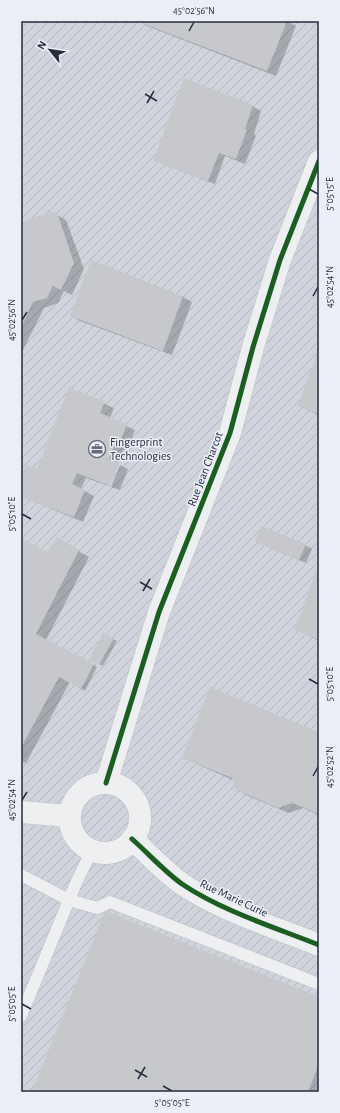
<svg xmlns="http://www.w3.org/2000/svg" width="340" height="1113" font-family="'Alegreya Sans',sans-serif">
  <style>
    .industrial { fill: url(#industrial-furrows) }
    .shadow { fill: #0003 }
    .building { fill: #c7c8cc }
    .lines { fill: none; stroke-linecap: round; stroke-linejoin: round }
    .lane-casing { stroke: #bdbec2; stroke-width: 13 }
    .street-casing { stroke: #bdbec2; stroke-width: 23 }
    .lane { stroke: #eeeff1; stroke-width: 12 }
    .street { stroke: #eeeff1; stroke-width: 22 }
    .cycleway-casing { stroke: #ebeef5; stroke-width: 8 }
    .cycleway { stroke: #1b5e20; stroke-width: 5 }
    .ticks { fill: none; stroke: #252c3e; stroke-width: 1.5 }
    .labels { text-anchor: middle; stroke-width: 3; stroke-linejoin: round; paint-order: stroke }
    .poi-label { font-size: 12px; fill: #252c3e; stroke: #ebeef5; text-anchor: start }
    .street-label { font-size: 12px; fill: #252c3e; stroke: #ebeef5 }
    .neatline { fill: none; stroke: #252c3e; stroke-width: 1.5 }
    .ticks-label { font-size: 10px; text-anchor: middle; fill: #252c3e }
  </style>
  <defs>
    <pattern id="industrial-furrows" width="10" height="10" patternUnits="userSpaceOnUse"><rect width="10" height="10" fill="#d0d3db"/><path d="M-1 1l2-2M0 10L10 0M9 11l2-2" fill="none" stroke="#b2b5bd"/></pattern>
  </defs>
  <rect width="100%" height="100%" fill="#dfe0e4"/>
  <!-- industrial -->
  <rect class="industrial" x="21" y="21" width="298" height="1071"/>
  <!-- shadow -->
  <g class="shadow">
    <polygon points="139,21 287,21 296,26 276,76 147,26"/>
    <polygon points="252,106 261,111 254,134 256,136 245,164 225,156 215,184 155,161"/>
    <polygon points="55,214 66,220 84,269 72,295 64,291 58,303 44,308 21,354 21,223"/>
    <polygon points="92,262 183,297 192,302 172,355 80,321 71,316"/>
    <polygon points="319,351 319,415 299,406"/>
    <polygon points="70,389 114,408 110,418 135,430 127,451 123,450 109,486 86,478 81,489 94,496 83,522 21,496 21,480 37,471"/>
    <polygon points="120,465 128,469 120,490 111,487"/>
    <polygon points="21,539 49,553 57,539 89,557 46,640 97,667 85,691 70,682 26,763 21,761"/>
    <polygon points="256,542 305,545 312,549 306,563"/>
    <polygon points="319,568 319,641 295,629"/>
    <polygon points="104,634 117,641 103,666 91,660"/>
    <polygon points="319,733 319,815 303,808 289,813 248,796 237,790 233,780 183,758"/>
    <polygon points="319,998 319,1085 316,1092 33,1092"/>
  </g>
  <!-- building -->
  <g class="building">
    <polygon points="136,21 287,21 267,71"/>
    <polygon points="184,78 253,105 245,129 247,130 236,159 219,153 208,181 153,161"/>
    <polygon points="51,212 56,213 58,215 74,263 61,290 53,286 47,298 33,302 21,327 21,222"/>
    <polygon points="91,260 183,296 163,351 70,316"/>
    <polygon points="319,348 319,414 298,406"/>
    <polygon points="69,387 105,402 100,413 127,424 118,447 114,446 109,459 119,463 110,486 77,473 72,484 85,490 74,517 21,497 21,477 26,465 37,469"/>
    <polygon points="261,526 306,544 299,560 255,542"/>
    <polygon points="57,537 79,550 36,634 94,664 81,689 59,677 21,748 21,538 48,552"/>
    <polygon points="319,565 319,640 294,630"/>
    <polygon points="103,633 114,638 99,665 89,660"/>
    <polygon points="210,687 319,732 319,814 292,803 278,808 236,790 232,778 182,758"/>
    <polygon points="105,911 319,997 319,1064 308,1092 32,1092"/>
  </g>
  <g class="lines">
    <!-- lane casing -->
    <g class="lane-casing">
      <g id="lane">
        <polyline points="21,875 69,900 97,908 110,902 319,984"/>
        <polyline points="21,1016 76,883 92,850"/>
      </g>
    </g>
    <!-- street casing -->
    <g class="street-casing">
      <g id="street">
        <polyline points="106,783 159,612 230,433 253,347 280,260 319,161"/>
        <circle cx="105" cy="818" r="35"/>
        <polyline points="21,812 70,816"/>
        <path d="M132,839c17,15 32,32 50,45 40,27 92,43 137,61"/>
      </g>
    </g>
    <!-- lane -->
    <use href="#lane" class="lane"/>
    <!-- street -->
    <use href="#street" class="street"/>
    <!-- cycleway casing -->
    <g class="cycleway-casing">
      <g id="cycleway">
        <polyline points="106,783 159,612 230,433 253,347 280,260 319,161"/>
        <path d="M132,839c17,15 32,32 50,45 40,27 92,43 137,61"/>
      </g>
    </g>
    <!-- cycleway -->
    <use href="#cycleway" class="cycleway"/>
  </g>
  <!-- ticks -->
  <path class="ticks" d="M189,31l5,-9M145,94l12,7M147,103l7,-12M309,189l9,5M313,296l5,-9M22,320l5,-8M22,514l9,5M140,582l12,7M143,591l7,-12M309,679l9,5M313,776l5,-9M22,800l5,-8M22,1004l9,5M135,1070l12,7M138,1079l7,-12M163,1086l9,5"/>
  <!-- icons -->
  <defs>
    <g id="office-ring" transform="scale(0.9)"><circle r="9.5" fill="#ebeef5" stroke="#666b78" stroke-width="1.5"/><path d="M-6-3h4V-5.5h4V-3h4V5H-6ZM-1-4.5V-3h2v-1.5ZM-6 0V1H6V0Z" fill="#666b78"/></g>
  </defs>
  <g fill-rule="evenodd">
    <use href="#office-ring" x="97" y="449"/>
  </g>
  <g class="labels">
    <!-- poi labels -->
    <g class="poi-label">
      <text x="110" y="446">Fingerprint<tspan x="110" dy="14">Technologies</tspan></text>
    </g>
    <!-- street labels -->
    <g class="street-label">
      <text transform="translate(205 469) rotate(-69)" y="4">Rue Jean Charcot</text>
      <text transform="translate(234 898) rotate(25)" y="4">Rue Marie Curie</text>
    </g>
  </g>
  <!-- border -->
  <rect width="340" height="1113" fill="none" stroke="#ebeef5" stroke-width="44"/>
  <!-- north arrow -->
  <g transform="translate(50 50) rotate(300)" stroke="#ebeef5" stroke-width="3" paint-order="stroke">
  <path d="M0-3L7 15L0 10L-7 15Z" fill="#252c3e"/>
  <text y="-6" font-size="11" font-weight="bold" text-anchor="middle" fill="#252c3e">N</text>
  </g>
  <rect x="22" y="22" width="296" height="1069" class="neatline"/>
  <g class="ticks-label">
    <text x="194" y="14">45°02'56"N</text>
    <text transform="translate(329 194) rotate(-90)" y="4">5°05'15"E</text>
    <text transform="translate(329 287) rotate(-90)" y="4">45°02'54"N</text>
    <text transform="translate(11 320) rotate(-90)" y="4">45°02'56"N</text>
    <text transform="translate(11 514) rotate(-90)" y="4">5°05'10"E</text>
    <text transform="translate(329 684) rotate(-90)" y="4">5°05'10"E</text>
    <text transform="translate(329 767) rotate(-90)" y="4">45°02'52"N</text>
    <text transform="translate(11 800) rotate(-90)" y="4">45°02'54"N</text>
    <text transform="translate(11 1004) rotate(-90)" y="4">5°05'05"E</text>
    <text x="172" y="1106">5°05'05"E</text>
  </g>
</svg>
